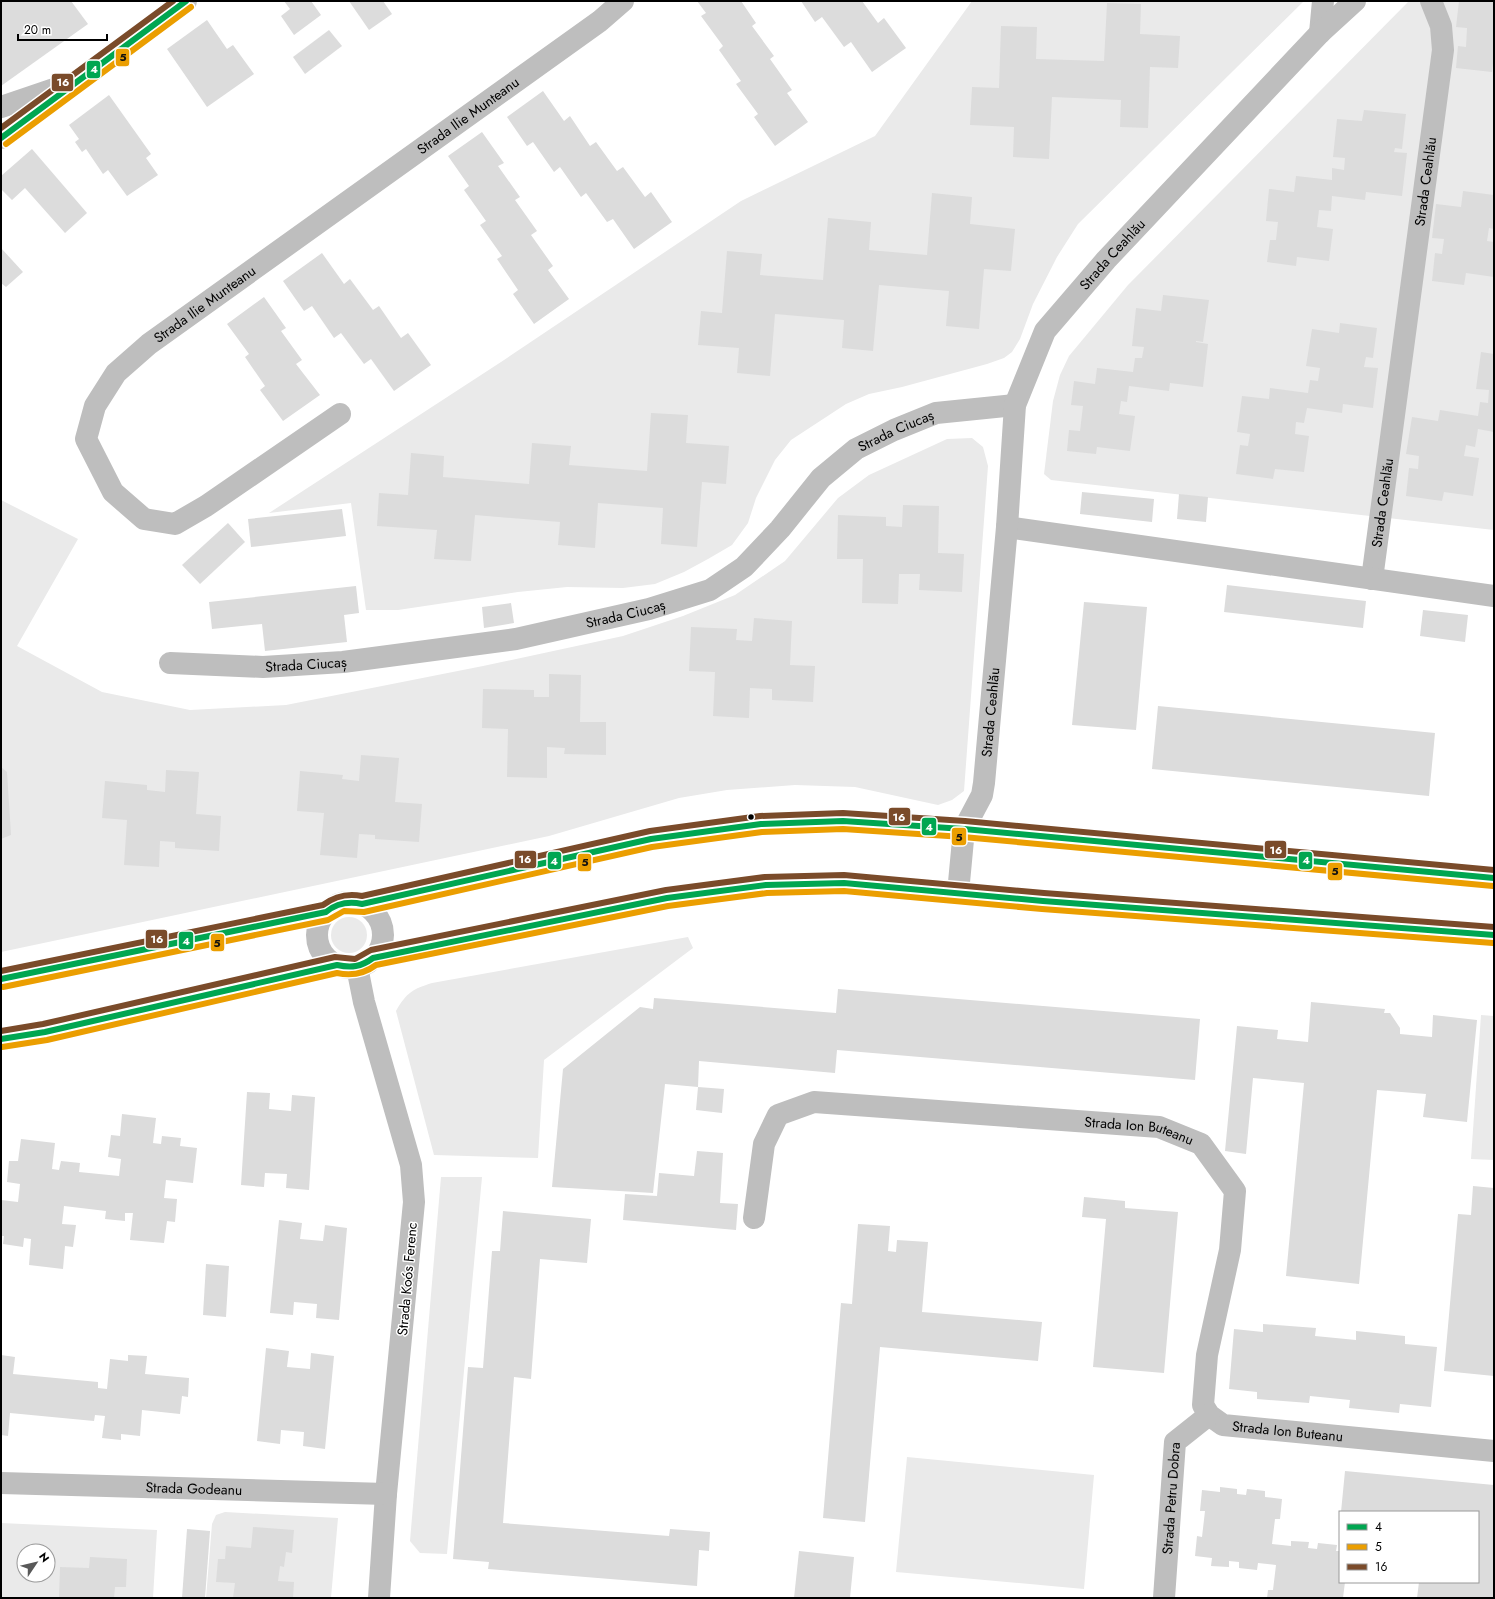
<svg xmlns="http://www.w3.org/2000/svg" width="1495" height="1599" font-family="Jost,sans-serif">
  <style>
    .green { fill: #eaeaea; fill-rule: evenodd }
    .building { fill: #dcdcdc }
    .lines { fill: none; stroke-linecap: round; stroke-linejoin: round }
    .pedestrian { stroke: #bebebe; stroke-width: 22 }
    .minor { stroke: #bebebe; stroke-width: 22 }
    .tertiary { stroke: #bebebe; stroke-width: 22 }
    .secondary { stroke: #c1c1c1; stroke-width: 22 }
    .bus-1-casing { stroke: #fff; stroke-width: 9 }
    .bus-2-casing { stroke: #fff; stroke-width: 9 }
    .bus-3-casing { stroke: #fff; stroke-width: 9 }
    .bus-1 { stroke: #00a651; stroke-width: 6 }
    .bus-2 { stroke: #eb9e00; stroke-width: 6 }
    .bus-3 { stroke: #7a4b2a; stroke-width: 6 }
    .bus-dot { fill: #000; stroke: #fff; stroke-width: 1.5 }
    .labels { text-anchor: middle; stroke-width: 3; stroke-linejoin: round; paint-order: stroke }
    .street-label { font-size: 14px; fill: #000; stroke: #fff }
    .line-badge { stroke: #fff; stroke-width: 1.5 }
    .badge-label { font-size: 11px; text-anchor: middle; font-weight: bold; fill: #fff }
    .pale-badge-label { font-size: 11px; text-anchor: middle; font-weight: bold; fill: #111 }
  </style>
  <rect width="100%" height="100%" fill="#fff"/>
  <!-- green -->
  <g class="green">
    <polygon points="972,1 1304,1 1078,224 1057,257 1033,304 1020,339 1012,352 1004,358 987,364 902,387 869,394 846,404 791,440 775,460 756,498 748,523 732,545 708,559 684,572 655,584 623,588 567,587 518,592 398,610 366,610 351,503 269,513 501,362 741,201 875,136"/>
    <polygon points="1409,1 1494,1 1494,530 1051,480 1044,474 1053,401 1060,375 1069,356 1128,285"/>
    <polygon points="972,438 983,447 988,466 964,791 952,800 938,805 855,787 795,785 727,790 679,798 549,836 1,952 1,500 78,539 17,646 102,692 190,710 286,705 483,666 623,636 683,616 735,595 785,561 838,498 869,475 947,439"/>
    <circle cx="349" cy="935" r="18"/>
    <path d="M688,937l5,11 -149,112 -6,98 -104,-3 -38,-144c11,-19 17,-22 36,-28z"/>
    <polygon points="1481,1015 1494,1016 1494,1160 1471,1159"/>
    <polygon points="441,1177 482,1177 447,1554 420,1553 410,1541"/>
    <polygon points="907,1457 1094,1475 1084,1589 896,1572"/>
    <polygon points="225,1512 338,1518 331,1598 206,1598 212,1524 216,1515"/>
    <path d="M1,1523l156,7 -4,68h-152zM24,1551h24v24h-24z"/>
  </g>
  <!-- building -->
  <g class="building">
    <polygon points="1,1 71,1 88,24 1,86"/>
    <polygon points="284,1 311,1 321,15 294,35 281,16 290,9"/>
    <polygon points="349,1 383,1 392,14 369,30"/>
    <polygon points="697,1 741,1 756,23 752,26 774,56 770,59 792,90 787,93 808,122 775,146 754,117 758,114 736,84 741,81 719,50 723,46 701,16 706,13"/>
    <polygon points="801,1 862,1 878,23 884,18 906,48 872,72 851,42 844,47 822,17 815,22"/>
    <polygon points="1459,1 1494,1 1494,63 1493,63 1492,72 1456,68 1458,46 1466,47 1467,28 1456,27"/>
    <polygon points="1107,3 1141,4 1140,34 1180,36 1178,68 1150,67 1148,128 1120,127 1121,100 1052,97 1049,159 1013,157 1014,127 970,125 972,87 999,88 1001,26 1037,27 1036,59 1104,61"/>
    <polygon points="207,20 227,49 233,45 254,74 207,107 167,49"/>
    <polygon points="329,30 342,46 305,74 293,57"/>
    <polygon points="543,91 564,121 570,116 590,146 596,142 617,171 623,167 645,197 651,192 672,222 634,249 613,219 607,222 586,193 581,197 560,167 554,172 533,142 527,146 507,117"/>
    <polygon points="109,95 151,154 146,158 158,175 127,196 108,170 103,174 86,149 82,152 75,142 79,139 69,125"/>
    <polygon points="1364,110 1406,114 1402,149 1395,148 1394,152 1407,153 1402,196 1366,192 1365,200 1332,196 1331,211 1319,210 1317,227 1333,229 1329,261 1297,257 1296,266 1267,262 1270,240 1276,240 1278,222 1266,221 1269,189 1294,192 1296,176 1332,180 1332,168 1344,170 1345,158 1333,157 1337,119 1362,121"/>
    <polygon points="482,132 504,163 498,166 520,197 515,200 537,231 531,235 553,266 548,270 569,299 534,324 513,294 518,290 497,259 502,256 480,225 486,221 464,190 469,186 448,156"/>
    <polygon points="32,149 87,213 65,233 25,188 12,200 1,189 1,176"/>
    <polygon points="1463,191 1494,195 1494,229 1489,228 1487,241 1494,242 1494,277 1466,273 1464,285 1432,281 1435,253 1442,254 1444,239 1432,238 1436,204 1461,207"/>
    <polygon points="932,193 972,197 970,224 1015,229 1011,271 984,269 979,329 946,326 949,291 879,285 873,351 842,348 844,320 775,314 770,376 737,373 739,348 698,345 701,311 722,313 727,251 762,254 760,275 823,280 828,218 871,222 869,250 927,255"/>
    <polygon points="1,248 23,272 6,287 1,283"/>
    <polygon points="322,253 344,284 350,279 373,310 379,306 401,338 408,333 431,365 394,391 371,359 364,364 341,333 334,338 312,306 304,311 283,281"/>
    <polygon points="1163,295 1209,300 1203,342 1196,341 1196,342 1208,344 1203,387 1170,383 1169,391 1129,386 1127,402 1121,401 1119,414 1135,416 1130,451 1097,447 1096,454 1067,451 1069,430 1080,431 1083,406 1071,405 1074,381 1095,384 1097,368 1133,372 1135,358 1142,358 1144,347 1132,346 1136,308 1161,311"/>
    <polygon points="264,297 286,328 281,331 302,360 296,364 320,395 283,421 260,390 265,386 245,357 249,354 227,324"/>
    <polygon points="1340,323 1377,328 1373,358 1366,357 1364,367 1378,368 1373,408 1343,404 1342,413 1307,408 1304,423 1296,422 1295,434 1309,436 1304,472 1275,469 1273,479 1236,474 1240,445 1248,446 1250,434 1237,432 1242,396 1269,399 1270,388 1308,393 1310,380 1318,381 1320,368 1306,366 1312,329 1339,333"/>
    <polygon points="1481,352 1494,354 1494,432 1478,429 1475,447 1466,445 1464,456 1479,458 1473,496 1444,492 1442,501 1406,496 1409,468 1418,469 1419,456 1406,454 1412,417 1438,421 1440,410 1478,416 1480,402 1488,403 1489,390 1476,389"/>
    <polygon points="651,413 688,415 686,443 729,446 726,484 702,482 697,547 661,544 663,508 598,503 595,548 558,545 560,522 475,515 471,561 434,559 437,530 377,526 379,493 408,495 411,453 444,456 443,477 529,484 532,443 571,446 569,465 647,471"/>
    <polygon points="1082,492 1154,499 1152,522 1080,514"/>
    <polygon points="1179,494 1208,497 1206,522 1177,519"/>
    <polygon points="903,505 939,506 938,553 964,554 962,592 919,590 920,574 899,574 898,604 862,603 863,559 837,559 838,515 886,517 886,526 902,527"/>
    <polygon points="342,509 346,536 251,547 248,519"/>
    <polygon points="228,523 245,542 200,584 182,565"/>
    <polygon points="1227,585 1366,601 1363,628 1224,612"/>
    <polygon points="356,586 359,613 344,615 347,642 265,651 262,624 212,629 209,602"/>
    <polygon points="1084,602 1147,607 1136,730 1072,725"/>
    <polygon points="511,603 514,623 484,628 482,607"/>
    <polygon points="1423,610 1468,615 1465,642 1420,636"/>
    <polygon points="754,618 792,621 790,665 815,666 813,702 772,700 772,689 750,688 749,718 713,716 715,672 689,671 691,627 737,629 736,640 752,641"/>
    <polygon points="549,674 581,675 580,722 606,722 606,755 564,754 565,748 547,747 547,778 507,777 508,729 482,728 483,689 534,690 534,697 549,697"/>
    <polygon points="1158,706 1435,733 1429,796 1152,769"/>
    <polygon points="361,755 399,758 395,802 422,804 419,842 375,839 375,835 359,834 357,858 320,855 324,813 297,811 300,771 343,775 342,779 359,781"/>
    <polygon points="1,767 7,772 11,835 1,839"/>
    <polygon points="166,770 199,772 196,814 221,816 219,851 175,848 175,842 160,841 159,867 124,865 127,820 102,818 105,781 147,785 147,790 165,792"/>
    <polygon points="838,989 1200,1019 1195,1080 837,1050 835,1073 699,1061 698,1087 724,1089 722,1113 696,1110 698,1087 665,1084 653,1193 552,1187 563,1069 640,1007 653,1009 654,998 836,1013"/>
    <polygon points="1311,1002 1385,1009 1384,1013 1390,1013 1400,1028 1400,1034 1432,1037 1433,1015 1477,1020 1467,1122 1423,1117 1426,1094 1377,1090 1359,1284 1286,1276 1304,1083 1253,1078 1246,1154 1225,1151 1237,1026 1278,1030 1277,1039 1308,1042"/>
    <polygon points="247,1092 270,1093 269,1109 291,1111 292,1095 315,1097 309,1190 286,1188 287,1174 265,1173 264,1187 241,1185"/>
    <polygon points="122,1114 156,1118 153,1143 161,1144 162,1136 181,1138 180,1146 197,1148 193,1183 166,1180 164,1198 177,1199 175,1222 167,1221 164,1243 130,1240 133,1213 125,1213 125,1221 105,1219 106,1211 64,1206 62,1224 76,1225 73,1247 65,1246 63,1269 29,1265 31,1239 24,1238 23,1247 3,1244 4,1236 1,1236 1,1200 18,1202 20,1184 7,1182 9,1161 18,1161 21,1139 55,1143 52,1169 59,1170 61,1161 80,1163 79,1172 119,1176 121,1159 108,1157 111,1135 120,1136"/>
    <polygon points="697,1151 723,1153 720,1203 738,1204 736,1230 623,1220 625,1194 657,1196 659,1173 694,1176"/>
    <polygon points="1473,1186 1494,1188 1494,1376 1444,1371 1458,1214 1471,1215"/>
    <polygon points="1084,1197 1125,1201 1125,1208 1178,1212 1164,1373 1093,1367 1106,1219 1082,1217"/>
    <polygon points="503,1211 591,1219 587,1263 540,1259 531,1379 514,1377 503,1523 669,1536 670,1529 710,1532 709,1551 699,1550 697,1586 488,1569 489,1562 453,1559 468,1367 483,1368 492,1251 500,1251"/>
    <polygon points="279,1220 302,1223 300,1239 323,1241 325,1225 347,1228 339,1320 316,1318 317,1304 294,1302 293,1315 270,1313"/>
    <polygon points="858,1224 890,1226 888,1251 896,1252 897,1240 928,1242 922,1312 1042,1322 1038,1361 880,1347 865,1522 823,1518 841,1303 852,1304"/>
    <polygon points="206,1264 229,1266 226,1317 203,1315"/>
    <polygon points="1263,1324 1316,1328 1315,1336 1356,1340 1356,1331 1405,1336 1405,1344 1437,1347 1431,1407 1400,1404 1399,1413 1349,1408 1350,1400 1310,1396 1309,1403 1257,1399 1257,1392 1229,1389 1234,1329 1263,1332"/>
    <polygon points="266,1348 289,1351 287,1367 310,1369 311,1353 334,1356 325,1449 303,1446 304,1432 281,1430 280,1444 257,1441"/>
    <polygon points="1,1355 15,1357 13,1374 98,1382 98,1388 107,1389 110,1359 128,1361 128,1355 147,1356 145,1374 189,1378 188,1397 182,1396 180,1414 142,1410 140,1436 121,1434 121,1440 102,1438 105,1416 95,1415 94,1421 10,1413 8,1436 1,1435"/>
    <polygon points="1345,1471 1494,1485 1494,1598 1417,1598 1419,1582 1478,1582 1478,1512 1341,1512"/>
    <polygon points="1220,1487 1237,1489 1237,1494 1246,1495 1247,1489 1265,1491 1265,1497 1282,1499 1280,1519 1275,1519 1272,1544 1291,1546 1291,1541 1309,1542 1308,1548 1317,1549 1318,1543 1337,1545 1336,1551 1340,1551 1340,1582 1345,1582 1343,1598 1267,1598 1268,1590 1273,1590 1276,1565 1258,1563 1257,1570 1239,1568 1239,1562 1229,1561 1229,1567 1211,1566 1212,1558 1195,1556 1197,1536 1202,1537 1205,1511 1200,1511 1202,1490 1220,1492"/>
    <polygon points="253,1527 294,1530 292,1553 286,1552 284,1567 280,1566 278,1581 294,1582 293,1598 233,1598 235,1583 216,1582 218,1559 225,1559 226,1546 251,1548"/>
    <polygon points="187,1529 210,1531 205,1598 182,1598"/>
    <polygon points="799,1551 854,1557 850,1598 794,1598"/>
    <polygon points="90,1557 127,1559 126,1587 115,1587 114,1598 59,1598 60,1567 89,1568"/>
  </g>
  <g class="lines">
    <!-- pedestrian -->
    <path class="pedestrian" id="s1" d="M1372,579l71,-529 -2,-24 -10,-25"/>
    <!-- minor -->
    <g class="minor">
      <polyline points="1320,33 1323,1"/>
      <polyline points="1,107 72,83"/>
      <path id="s2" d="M340,414l-134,92 -31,18 -31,-5 -31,-27 -27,-53 9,-33 21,-33 33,-29 451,-323 23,-20"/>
      <polyline points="1007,527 1494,596"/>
      <path id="s3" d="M170,663l93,4 80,-5 173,-23 133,-30 61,-19 34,-23 36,-38 41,-51 35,-29 38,-19 42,-17 79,-8"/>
      <path id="s4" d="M958,893l6,-64 18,-34 2,-12 23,-256 8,-122 30,-74 61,-71 214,-227 35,-32"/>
      <polyline points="357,967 364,1002 411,1165 414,1202 386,1494 379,1598"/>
      <path id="s5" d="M754,1218l10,-74 14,-29 36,-13 345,25 42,17 34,47 -5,59 -23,105 -4,50 6,10 14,10 271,26"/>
      <path id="s6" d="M1,1483l385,11"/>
      <path id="s7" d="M1164,1598l11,-156 34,-27"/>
    </g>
    <!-- tertiary -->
    <g class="tertiary">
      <circle cx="350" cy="935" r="33"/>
      <polyline points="362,904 651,839 761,824 843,821 964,829 1494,878"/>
      <polyline points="373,958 667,898 766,885 844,883 1043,901 1494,935"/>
      <polyline points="1,979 326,912"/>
      <polyline points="1,1039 45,1032 337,965"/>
    </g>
    <!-- secondary -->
    <polyline class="secondary" points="1,138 186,1"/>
    <!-- bus-1 casing -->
    <g class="bus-1-casing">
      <g id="bus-1">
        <polyline points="1,138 186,1"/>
        <path d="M1,979l325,-67c11,-9 22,-11 36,-8l289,-65 110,-15 82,-3 121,8 530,49"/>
        <path d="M1,1039l44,-7 292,-67c14,3 24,2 36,-7l294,-60 99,-13 78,-2 199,18 451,34"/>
      </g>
    </g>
    <!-- bus-2 casing -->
    <g class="bus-2-casing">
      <g id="bus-2">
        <polyline points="6,144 191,7"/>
        <polyline points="3,987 328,920 344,911 364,912 652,847 762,832 843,829 963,837 1493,886"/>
        <path d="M2,1047l45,-7 290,-67c14,3 27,1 39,-8l292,-59 99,-13 77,-2 198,18 451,34"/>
      </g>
    </g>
    <!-- bus-3 casing -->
    <g class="bus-3-casing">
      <g id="bus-3">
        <polyline points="1,128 173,1"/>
        <path d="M1,971l322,-66c12,-9 24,-12 39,-9l288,-65 110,-15 83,-3 122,8 529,49"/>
        <polyline points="1,1031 43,1024 335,957 355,959 371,950 666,890 765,877 844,875 1044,893 1494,927"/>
      </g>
    </g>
    <!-- bus-1 -->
    <use href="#bus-1" class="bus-1"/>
    <!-- bus-2 -->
    <use href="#bus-2" class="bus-2"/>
    <!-- bus-3 -->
    <use href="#bus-3" class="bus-3"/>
  </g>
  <!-- markers -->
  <circle class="bus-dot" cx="751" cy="817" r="3.5"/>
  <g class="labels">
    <!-- street labels -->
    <g class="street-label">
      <text dy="5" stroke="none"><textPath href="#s2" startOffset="840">Strada Ilie Munteanu</textPath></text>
      <text dy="5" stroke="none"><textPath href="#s1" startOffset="401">Strada Ceahlău</textPath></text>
      <text dy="5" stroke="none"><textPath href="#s4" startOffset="676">Strada Ceahlău</textPath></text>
      <text dy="5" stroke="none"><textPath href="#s2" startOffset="516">Strada Ilie Munteanu</textPath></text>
      <text dy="5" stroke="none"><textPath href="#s3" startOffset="796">Strada Ciucaș</textPath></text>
      <text dy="5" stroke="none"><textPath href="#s1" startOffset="77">Strada Ceahlău</textPath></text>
      <text dy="5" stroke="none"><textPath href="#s3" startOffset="460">Strada Ciucaș</textPath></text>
      <text dy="5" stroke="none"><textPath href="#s3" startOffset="136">Strada Ciucaș</textPath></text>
      <text dy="5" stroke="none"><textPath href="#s4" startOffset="186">Strada Ceahlău</textPath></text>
      <text dy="5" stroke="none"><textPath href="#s5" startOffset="472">Strada Ion Buteanu</textPath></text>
      <text transform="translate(407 1279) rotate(-85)" y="5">Strada Koós Ferenc</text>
      <text dy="5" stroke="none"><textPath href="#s5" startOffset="905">Strada Ion Buteanu</textPath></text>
      <text dy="5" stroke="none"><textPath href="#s6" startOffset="193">Strada Godeanu</textPath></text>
      <text dy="5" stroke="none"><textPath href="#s7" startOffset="100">Strada Petru Dobra</textPath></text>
    </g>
  </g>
  <g class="line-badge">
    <rect x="115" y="48" width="15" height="19" rx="4" fill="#eb9e00"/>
    <rect x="86" y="60" width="15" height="19" rx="4" fill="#00a651"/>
    <rect x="51" y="73" width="23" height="19" rx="4" fill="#7a4b2a"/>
    <rect x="888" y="807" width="23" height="19" rx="4" fill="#7a4b2a"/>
    <rect x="921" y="817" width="16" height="19" rx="4" fill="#00a651"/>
    <rect x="951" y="827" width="16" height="19" rx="4" fill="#eb9e00"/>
    <rect x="1264" y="840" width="23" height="19" rx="4" fill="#7a4b2a"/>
    <rect x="514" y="850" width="23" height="19" rx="4" fill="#7a4b2a"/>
    <rect x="1298" y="851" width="15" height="19" rx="4" fill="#00a651"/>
    <rect x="547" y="851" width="15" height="19" rx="4" fill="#00a651"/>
    <rect x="577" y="853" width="15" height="19" rx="4" fill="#eb9e00"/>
    <rect x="1327" y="862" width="16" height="19" rx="4" fill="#eb9e00"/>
    <rect x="145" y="929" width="23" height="20" rx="4" fill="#7a4b2a"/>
    <rect x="178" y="931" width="16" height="19" rx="4" fill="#00a651"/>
    <rect x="210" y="933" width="15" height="19" rx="4" fill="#eb9e00"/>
  </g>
  <g class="badge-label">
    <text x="94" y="73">4</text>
    <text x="63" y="86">16</text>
    <text x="899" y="821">16</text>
    <text x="929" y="831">4</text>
    <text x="1276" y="854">16</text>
    <text x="525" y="863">16</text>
    <text x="1306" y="864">4</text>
    <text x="554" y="865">4</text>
    <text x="157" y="943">16</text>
    <text x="186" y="945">4</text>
  </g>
  <g class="pale-badge-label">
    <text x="123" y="61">5</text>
    <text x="959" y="841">5</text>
    <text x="585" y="866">5</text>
    <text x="1335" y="875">5</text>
    <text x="217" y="947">5</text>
  </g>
  <!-- border -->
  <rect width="1495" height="1599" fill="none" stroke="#000000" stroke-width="4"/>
  <!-- legend -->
  <rect x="1339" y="1511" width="140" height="72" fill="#ffffff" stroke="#999999"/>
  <rect x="1347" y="1524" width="20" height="6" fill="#00a651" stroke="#999999"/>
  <text x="1375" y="1531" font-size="12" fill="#000000">4</text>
  <rect x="1347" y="1544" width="20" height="6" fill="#eb9e00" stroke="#999999"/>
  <text x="1375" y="1551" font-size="12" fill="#000000">5</text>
  <rect x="1347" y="1564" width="20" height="6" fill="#7a4b2a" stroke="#999999"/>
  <text x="1375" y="1571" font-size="12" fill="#000000">16</text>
  <!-- north arrow -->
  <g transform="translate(36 1563) rotate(55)"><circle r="19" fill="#ffffff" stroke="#999999"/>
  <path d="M0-3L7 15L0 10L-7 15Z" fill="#595959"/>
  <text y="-6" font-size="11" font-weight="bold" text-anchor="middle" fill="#000000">N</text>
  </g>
  <!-- scale -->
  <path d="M18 34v6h89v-6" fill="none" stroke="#000000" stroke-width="2"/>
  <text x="24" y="34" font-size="12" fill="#000000" stroke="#ffffff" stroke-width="3" paint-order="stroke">20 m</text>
</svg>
